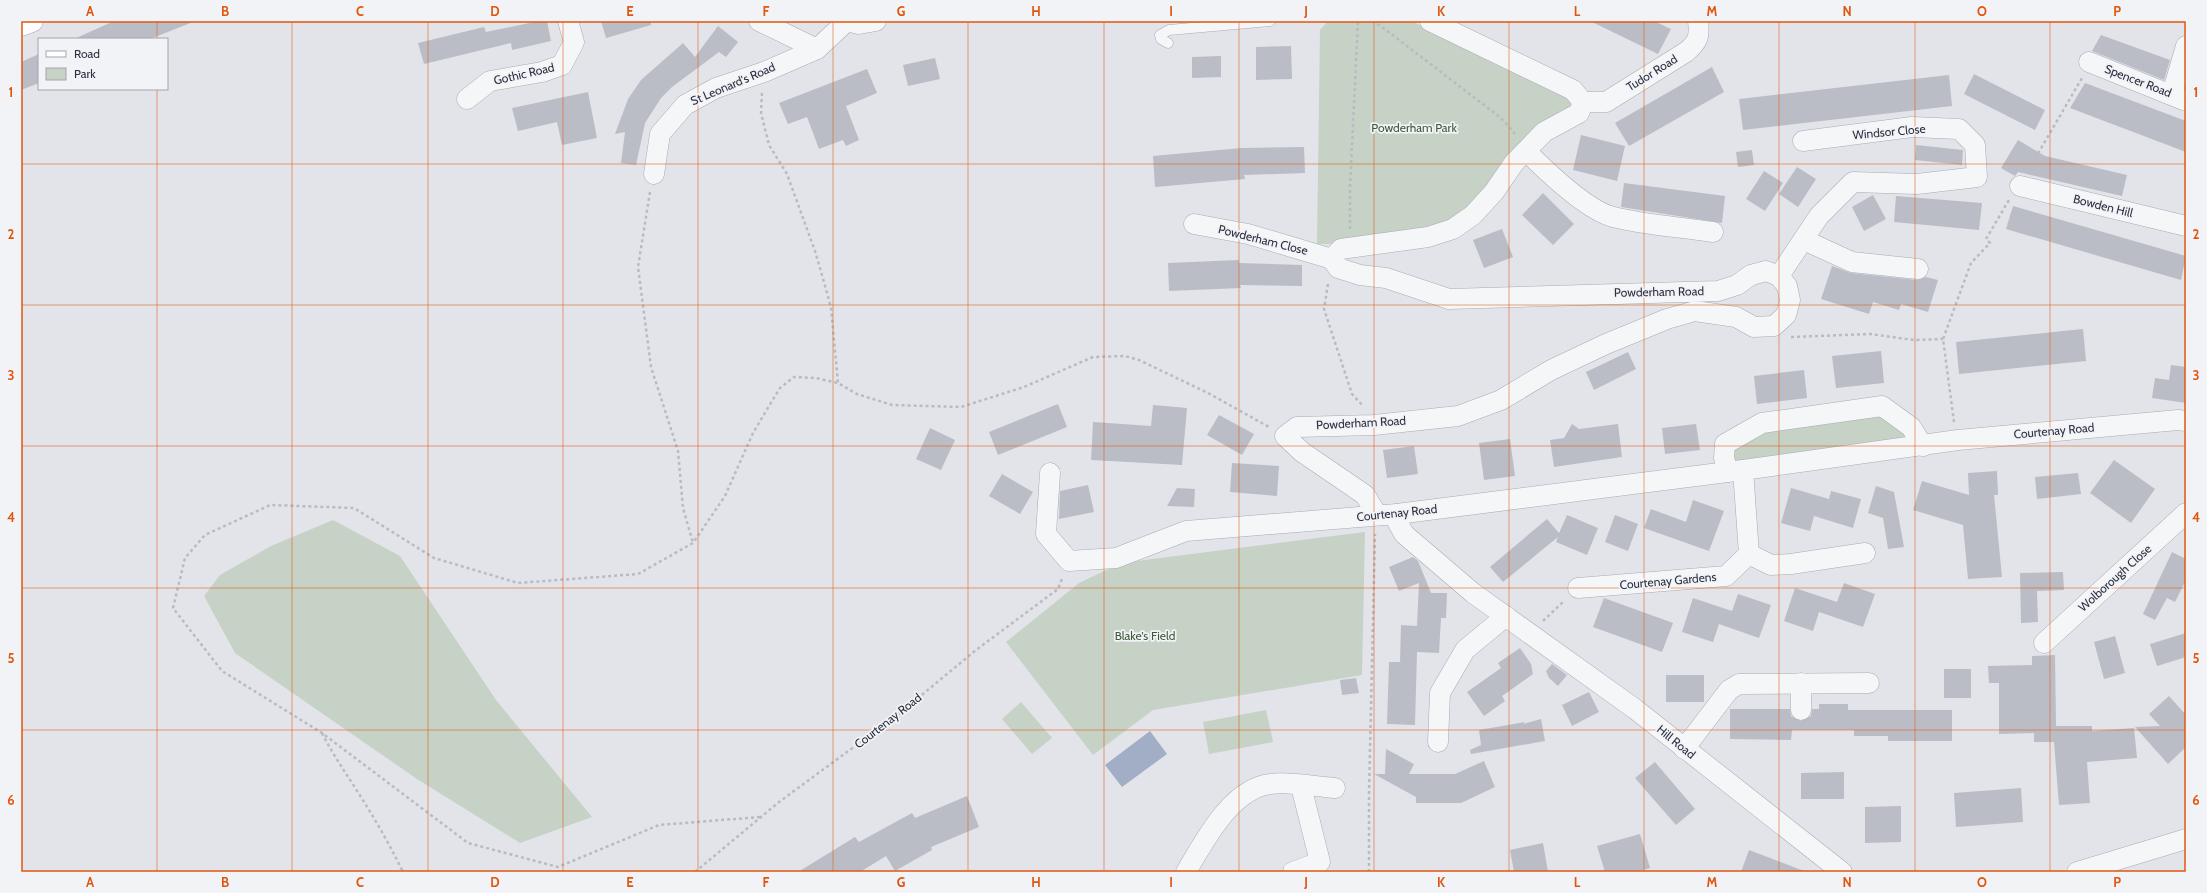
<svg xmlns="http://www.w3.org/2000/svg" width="2207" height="893" font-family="Cabin,sans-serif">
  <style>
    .green { fill: #c6d2c5 }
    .water { fill: #a1aec6 }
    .building { fill: #babdc6 }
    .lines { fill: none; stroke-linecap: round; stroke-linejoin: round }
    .service-casing { stroke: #a8abb3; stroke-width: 11 }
    .minor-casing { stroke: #a8abb3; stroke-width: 21 }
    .primary-casing { stroke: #a3a7b4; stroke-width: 23 }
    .path { stroke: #b9bbc1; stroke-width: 2.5; stroke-dasharray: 3 3; stroke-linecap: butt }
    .service { stroke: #f5f6f8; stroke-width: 10 }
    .minor { stroke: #f5f6f8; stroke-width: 20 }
    .primary { stroke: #fff; stroke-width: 22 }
    .grid { fill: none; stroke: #df570f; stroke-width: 1; stroke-opacity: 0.55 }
    .labels { text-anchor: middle; stroke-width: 3.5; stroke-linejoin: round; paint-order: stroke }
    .street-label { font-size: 12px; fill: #2c3140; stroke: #f2f3f7 }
    .park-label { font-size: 12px; fill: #3c5a3b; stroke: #f2f3f7 }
    .neatline { fill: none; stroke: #df570f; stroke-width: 1.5 }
    .grid-label { font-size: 13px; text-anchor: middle; font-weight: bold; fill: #df570f }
  </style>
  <rect width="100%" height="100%" fill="#e3e4e9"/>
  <!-- green -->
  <g class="green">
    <polygon points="1328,21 1411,21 1568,95 1574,103 1570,111 1461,215 1426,230 1342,244 1317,244 1320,30"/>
    <polygon points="1878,414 1903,429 1907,440 1733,461 1734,448 1765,429"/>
    <polygon points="333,520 400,556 496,700 592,817 520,843 417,779 235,653 204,596 220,575 271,546"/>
    <polygon points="1365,532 1362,675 1153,710 1093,755 1006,642 1079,583 1121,563"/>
    <polygon points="1021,702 1052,738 1032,754 1002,719"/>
    <polygon points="1266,710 1273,742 1209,754 1203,722"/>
  </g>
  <!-- water -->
  <polygon class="water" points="1150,731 1167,754 1122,787 1105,765"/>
  <!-- building -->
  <g class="building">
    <polygon points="114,21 193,21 193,22 150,39 74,39"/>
    <polygon points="539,21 547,21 551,41 512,50 511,43 424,64 418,43 484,27 486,32"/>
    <polygon points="601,21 651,21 651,25 606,38"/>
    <polygon points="1590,21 1654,21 1671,29 1658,54"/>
    <polygon points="718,26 738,42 726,57 719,52 672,87 661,98 645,123 636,165 621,163 625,132 615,134 628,99 641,80 683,43 695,57"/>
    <polygon points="2101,35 2170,60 2164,80 2092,51"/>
    <polygon points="1291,46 1292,79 1256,80 1256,47"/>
    <polygon points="39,54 39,83 21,90 21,62"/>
    <polygon points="1221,56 1221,77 1192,78 1192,57"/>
    <polygon points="935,58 940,79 908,86 903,65"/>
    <polygon points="1712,67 1724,92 1629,146 1615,123"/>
    <polygon points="867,69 877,93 846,106 859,140 846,146 843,140 819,149 807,117 788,124 779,103"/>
    <polygon points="1974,74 2045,110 2035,130 1964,94"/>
    <polygon points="1949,75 1952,106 1743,130 1739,99"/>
    <polygon points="2085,83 2186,121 2186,152 2070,108"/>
    <polygon points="588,92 597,138 562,145 557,122 518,131 512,108"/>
    <polygon points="1581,135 1625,146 1617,181 1573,170"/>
    <polygon points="2018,140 2045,156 2127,175 2122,196 2018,172 2015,176 2001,168"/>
    <polygon points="1916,145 1963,150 1962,165 1915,160"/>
    <polygon points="1304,147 1305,173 1244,175 1245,179 1155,187 1153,156 1242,148"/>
    <polygon points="1752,150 1754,165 1738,167 1736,152"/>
    <polygon points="1797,167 1816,179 1798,207 1779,194"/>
    <polygon points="1764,171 1783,183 1765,211 1746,199"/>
    <polygon points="1624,183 1725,196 1722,223 1621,207"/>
    <polygon points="1543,193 1574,224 1553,245 1522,215"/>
    <polygon points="1873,195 1886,219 1864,231 1852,207"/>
    <polygon points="1896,196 1982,203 1979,230 1894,222"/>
    <polygon points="2013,206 2186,256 2181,280 2006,229"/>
    <polygon points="1502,229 1513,257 1484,268 1473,240"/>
    <polygon points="1239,260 1239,263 1302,265 1302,286 1240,285 1241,288 1169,291 1168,263"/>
    <polygon points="1832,266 1851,273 1917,280 1926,277 1938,280 1928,312 1901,304 1899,310 1873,302 1869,314 1821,299"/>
    <polygon points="2083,329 2086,361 1959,374 1956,342"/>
    <polygon points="1881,351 1884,383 1836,388 1832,356"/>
    <polygon points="1628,352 1636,369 1594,390 1586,372"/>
    <polygon points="2171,365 2186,367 2186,403 2152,398 2155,378 2169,380"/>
    <polygon points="1804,370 1807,398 1757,404 1754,376"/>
    <polygon points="1058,404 1067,427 998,455 989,432"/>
    <polygon points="1153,405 1187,408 1182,465 1091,460 1093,422 1151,426"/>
    <polygon points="1219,415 1254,434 1242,455 1207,435"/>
    <polygon points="1572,424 1579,429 1618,424 1622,457 1554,467 1550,440 1564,438"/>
    <polygon points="1696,424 1700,450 1665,454 1662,428"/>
    <polygon points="930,428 955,440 941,470 916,459"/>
    <polygon points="1510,439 1515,476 1484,480 1479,443"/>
    <polygon points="1414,446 1418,474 1387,478 1383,450"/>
    <polygon points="2114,460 2155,489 2131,523 2090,493"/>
    <polygon points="1232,463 1279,466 1277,496 1230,492"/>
    <polygon points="1997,471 1998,495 1994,495 2002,577 1968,579 1963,525 1913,510 1922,481 1969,495 1968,473"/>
    <polygon points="2078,473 2081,494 2037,499 2035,477"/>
    <polygon points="1002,474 1033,492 1020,514 989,496"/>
    <polygon points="1088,485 1094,512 1059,519 1060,491"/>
    <polygon points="1876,486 1894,492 1904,547 1888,549 1883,518 1868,513"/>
    <polygon points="1177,488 1195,489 1194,507 1167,506"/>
    <polygon points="1791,488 1829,499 1831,491 1861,499 1853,528 1814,516 1810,531 1781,523"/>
    <polygon points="1693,500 1724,511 1709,551 1644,528 1651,509 1686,522"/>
    <polygon points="1567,515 1598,528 1587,555 1556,542 1558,537 1503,582 1490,567 1547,519 1559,533"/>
    <polygon points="1615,515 1638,524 1628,551 1605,542"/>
    <polygon points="2172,552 2186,559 2186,580 2175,602 2167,598 2155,620 2143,614"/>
    <polygon points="1413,557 1418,561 1431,593 1447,593 1446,618 1441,618 1439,653 1417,652 1415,725 1387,724 1389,662 1400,662 1401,625 1417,626 1419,583 1399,591 1389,567"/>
    <polygon points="2063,572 2064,590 2037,591 2038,622 2021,623 2020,573"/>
    <polygon points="1844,583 1875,594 1863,627 1819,612 1813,631 1784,621 1795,588 1837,602"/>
    <polygon points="1738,594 1771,605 1759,638 1719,624 1713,642 1682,632 1693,598 1732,611"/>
    <polygon points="1604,598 1673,623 1662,652 1593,627"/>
    <polygon points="2186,633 2186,657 2157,666 2150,644"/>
    <polygon points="2115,636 2125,673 2104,679 2094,642"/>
    <polygon points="1520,648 1531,664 1533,674 1502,696 1505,701 1484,716 1467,692 1501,668 1498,663"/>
    <polygon points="2055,655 2056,726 2092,726 2092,731 2134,728 2137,758 2087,762 2090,803 2059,805 2054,742 2034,742 2034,733 1999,734 1999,683 1989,683 1988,666 2032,665 2032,656"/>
    <polygon points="1552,664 1567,675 1558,686 1549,678 1546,671"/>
    <rect x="1944" y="669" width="27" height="29"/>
    <rect x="1666" y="675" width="38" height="27"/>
    <polygon points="1356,678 1359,693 1342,695 1340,680"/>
    <polygon points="1589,692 1599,712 1572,726 1562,705"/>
    <polygon points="2169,696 2186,715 2186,747 2168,764 2135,727 2160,726 2149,714"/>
    <polygon points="1819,704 1848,704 1848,710 1952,710 1952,741 1888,741 1888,736 1854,736 1854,730 1792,730 1791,740 1730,739 1730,709 1790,709 1791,716 1801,721 1811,716 1812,709 1819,709"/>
    <polygon points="1541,719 1545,741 1471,754 1470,750 1481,745 1479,730 1525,722 1523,724"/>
    <polygon points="1386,749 1414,764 1409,774 1455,774 1484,761 1495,787 1461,803 1416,803 1416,797 1374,774 1385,774"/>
    <polygon points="1655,762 1695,809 1676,825 1635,778"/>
    <polygon points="1844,772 1844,799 1801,799 1801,773"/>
    <polygon points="2021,788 2023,822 1956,827 1954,793"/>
    <polygon points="967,796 979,827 931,847 932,850 895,871 886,856 860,872 798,872 855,837 859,842 912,813 915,818"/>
    <polygon points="1901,806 1901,842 1865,843 1865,807"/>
    <polygon points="1640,834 1650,868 1636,872 1605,872 1597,846"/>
    <polygon points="1543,843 1548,872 1514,872 1510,850"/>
    <polygon points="1749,850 1804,871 1803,872 1741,872"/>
  </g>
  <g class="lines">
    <!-- service casing -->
    <g class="service-casing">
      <polyline id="service" points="1168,43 1161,39 1160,35 1169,30 1270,21"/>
    </g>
    <!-- minor casing -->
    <g class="minor-casing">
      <g id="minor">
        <polyline points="759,21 817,49"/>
        <polyline points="846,21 859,24 876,21"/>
        <polyline points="1430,21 1573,90 1583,102"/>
        <polyline points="2089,62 2186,101"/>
        <polyline points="2172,94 2186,46"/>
        <polyline points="467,99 490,81 542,72 562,65 574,42 568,21"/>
        <path d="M1583,102h23l80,-50c12,-10 14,-15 12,-31"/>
        <path d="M1526,151c20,20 60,59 87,66 32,8 67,10 100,15"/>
        <polyline points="654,174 660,134 685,105 716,88 764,72 817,49 847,21"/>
        <polyline points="2020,186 2186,226"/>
        <polyline points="1194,224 1248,234 1332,259"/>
        <polyline points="1804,240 1852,262 1918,269"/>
        <polyline points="1332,259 1338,268 1360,275 1386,278 1449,299 1718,291 1737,285 1751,275 1766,271 1779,276 1787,286 1790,300 1786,315 1774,326 1754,327 1736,317 1695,311 1667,319 1606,344 1551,370 1501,400 1458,416 1374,425 1297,427 1285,436 1302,452 1365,495 1377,515"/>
        <polyline points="1332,259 1341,249 1428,237 1453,229 1473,215 1494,192 1514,163 1544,132 1579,113 1583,102"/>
        <polyline points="1779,276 1819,216 1853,182 1917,184 1977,177 1975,145 1959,129 1912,127 1803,141"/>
        <polyline points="1743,470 1749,554 1771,565 1791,564 1865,553"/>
        <polyline points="1728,472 1724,458 1725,444 1762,423 1882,406 1911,427 1923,446"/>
        <polyline points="1050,473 1046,534 1069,561 1116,558 1186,531 1397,514 1743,470 1958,440 2178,420 2186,421"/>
        <polyline points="1397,514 1398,523 1404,534 1473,593 1635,709 1842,872"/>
        <polyline points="1578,588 1726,576 1749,554"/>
        <polyline points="2044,643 2186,513"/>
        <polyline points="1801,710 1801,683"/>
        <polyline points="1438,742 1440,693 1465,650 1506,616"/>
        <polyline points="1684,749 1729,690 1739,684 1869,683"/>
        <path d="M1186,872c18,-30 45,-84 85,-88 17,-3 46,3 64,4"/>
        <polyline points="1293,872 1320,862 1301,786"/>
        <polyline points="2077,872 2186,839"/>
      </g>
    </g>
    <!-- primary casing -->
    <g class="primary-casing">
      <polyline id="primary" points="21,25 32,21"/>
    </g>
    <!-- path -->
    <g class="path">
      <polyline points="1372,21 1382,27 1501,118 1515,134"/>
      <polyline points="762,93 761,113 769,145 787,174 815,251 826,289 831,308 838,383"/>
      <polyline points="2029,169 2082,78"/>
      <polyline points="650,192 638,267 651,367 678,451 683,508 693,543"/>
      <polyline points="1350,229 1350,188 1358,21"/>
      <polyline points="1328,284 1324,309 1352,394 1363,406"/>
      <polyline points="1791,337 1870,334 1914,340 1943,339"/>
      <polyline points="1954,422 1943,339 1971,263 1990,243 1986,239 2009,200"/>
      <polyline points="1543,621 1564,601"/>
      <path d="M322,733c11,22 24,40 37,61 16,25 31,51 44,78"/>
      <polyline points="760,817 659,825 558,867 468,843 322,733 222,671 173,608 185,558 205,535 270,505 354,508 434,558 518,583 638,574 693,543 725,496 753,433 769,406 780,388 794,377 816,378 838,383 857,394 892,405 961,407 1024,387 1093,357 1125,356 1139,360 1208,393 1269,427"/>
      <polyline points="695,872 779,802 900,713 976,650 1058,589 1062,579"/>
      <polyline points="1369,872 1369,793 1375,534"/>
    </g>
    <!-- service -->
    <use href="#service" class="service"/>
    <!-- minor -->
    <use href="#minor" class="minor"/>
    <!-- primary -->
    <use href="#primary" class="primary"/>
  </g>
  <!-- grid -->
  <path class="grid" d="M157,21v18M292,21v851M428,21v851M563,21v851M698,21v851M833,21v851M968,21v851M1104,21v851M1239,21v851M1374,21v851M1509,21v851M1644,21v851M1779,21v851M1915,21v851M2050,21v851M157,89v783M21,164h2165M21,305h2165M21,446h2165M21,588h2165M21,730h2165"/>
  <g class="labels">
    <!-- street labels -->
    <g class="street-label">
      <text transform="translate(1652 73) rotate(-32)" y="4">Tudor Road</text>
      <text transform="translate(524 74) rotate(-13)" y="4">Gothic Road</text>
      <text transform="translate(2138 81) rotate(21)" y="4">Spencer Road</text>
      <text transform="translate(733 84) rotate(-23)" y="4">St Leonard's Road</text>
      <text transform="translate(1889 132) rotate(-5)" y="4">Windsor Close</text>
      <text transform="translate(2103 206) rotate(14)" y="4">Bowden Hill</text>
      <text transform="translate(1263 240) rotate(14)" y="4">Powderham Close</text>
      <text transform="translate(1659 292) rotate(-1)" y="4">Powderham Road</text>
      <text transform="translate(1361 423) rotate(-3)" y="4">Powderham Road</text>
      <text transform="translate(2054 431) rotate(-5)" y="4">Courtenay Road</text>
      <text transform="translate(1397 513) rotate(-6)" y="4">Courtenay Road</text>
      <text transform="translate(2115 578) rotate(-42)" y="4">Wolborough Close</text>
      <text transform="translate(1668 581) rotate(-5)" y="4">Courtenay Gardens</text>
      <text transform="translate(888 721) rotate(-38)" y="4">Courtenay Road</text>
      <text transform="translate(1676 742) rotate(39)" y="4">Hill Road</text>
    </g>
    <!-- park labels -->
    <g class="park-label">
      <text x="1414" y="132">Powderham Park</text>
      <text x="1145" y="640">Blake's Field</text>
    </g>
  </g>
  <!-- border -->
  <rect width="2207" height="893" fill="none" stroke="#f2f3f7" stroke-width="44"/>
  <!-- legend -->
  <rect x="38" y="38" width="130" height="52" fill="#f2f3f7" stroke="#a3a5ae"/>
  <rect x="46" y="51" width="20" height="6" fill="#ffffff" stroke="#a3a5ae"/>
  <text x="74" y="58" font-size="12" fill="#2c3140">Road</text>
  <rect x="46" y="68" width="20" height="12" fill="#c6d2c5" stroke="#a3a5ae"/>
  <text x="74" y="78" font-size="12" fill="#2c3140">Park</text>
  <rect x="22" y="22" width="2163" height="849" class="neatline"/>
  <g class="grid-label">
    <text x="90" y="16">A</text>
    <text x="225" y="16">B</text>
    <text x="360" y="16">C</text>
    <text x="495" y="16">D</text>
    <text x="630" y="16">E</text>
    <text x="766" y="16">F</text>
    <text x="901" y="16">G</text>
    <text x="1036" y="16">H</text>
    <text x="1171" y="16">I</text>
    <text x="1306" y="16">J</text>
    <text x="1441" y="16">K</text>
    <text x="1577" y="16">L</text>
    <text x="1712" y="16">M</text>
    <text x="1847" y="16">N</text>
    <text x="1982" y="16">O</text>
    <text x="2117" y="16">P</text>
    <text x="11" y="97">1</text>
    <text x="2196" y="97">1</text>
    <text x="11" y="239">2</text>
    <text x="2196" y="239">2</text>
    <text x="11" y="380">3</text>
    <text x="2196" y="380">3</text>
    <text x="11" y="522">4</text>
    <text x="2196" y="522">4</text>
    <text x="11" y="663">5</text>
    <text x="2196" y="663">5</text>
    <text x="11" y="805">6</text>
    <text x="2196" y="805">6</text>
    <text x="90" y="887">A</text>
    <text x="225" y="887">B</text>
    <text x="360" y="887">C</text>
    <text x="495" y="887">D</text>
    <text x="630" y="887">E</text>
    <text x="766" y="887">F</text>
    <text x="901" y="887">G</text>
    <text x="1036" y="887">H</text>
    <text x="1171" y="887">I</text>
    <text x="1306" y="887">J</text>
    <text x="1441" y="887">K</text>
    <text x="1577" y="887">L</text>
    <text x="1712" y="887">M</text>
    <text x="1847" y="887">N</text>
    <text x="1982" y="887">O</text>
    <text x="2117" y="887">P</text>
  </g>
</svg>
